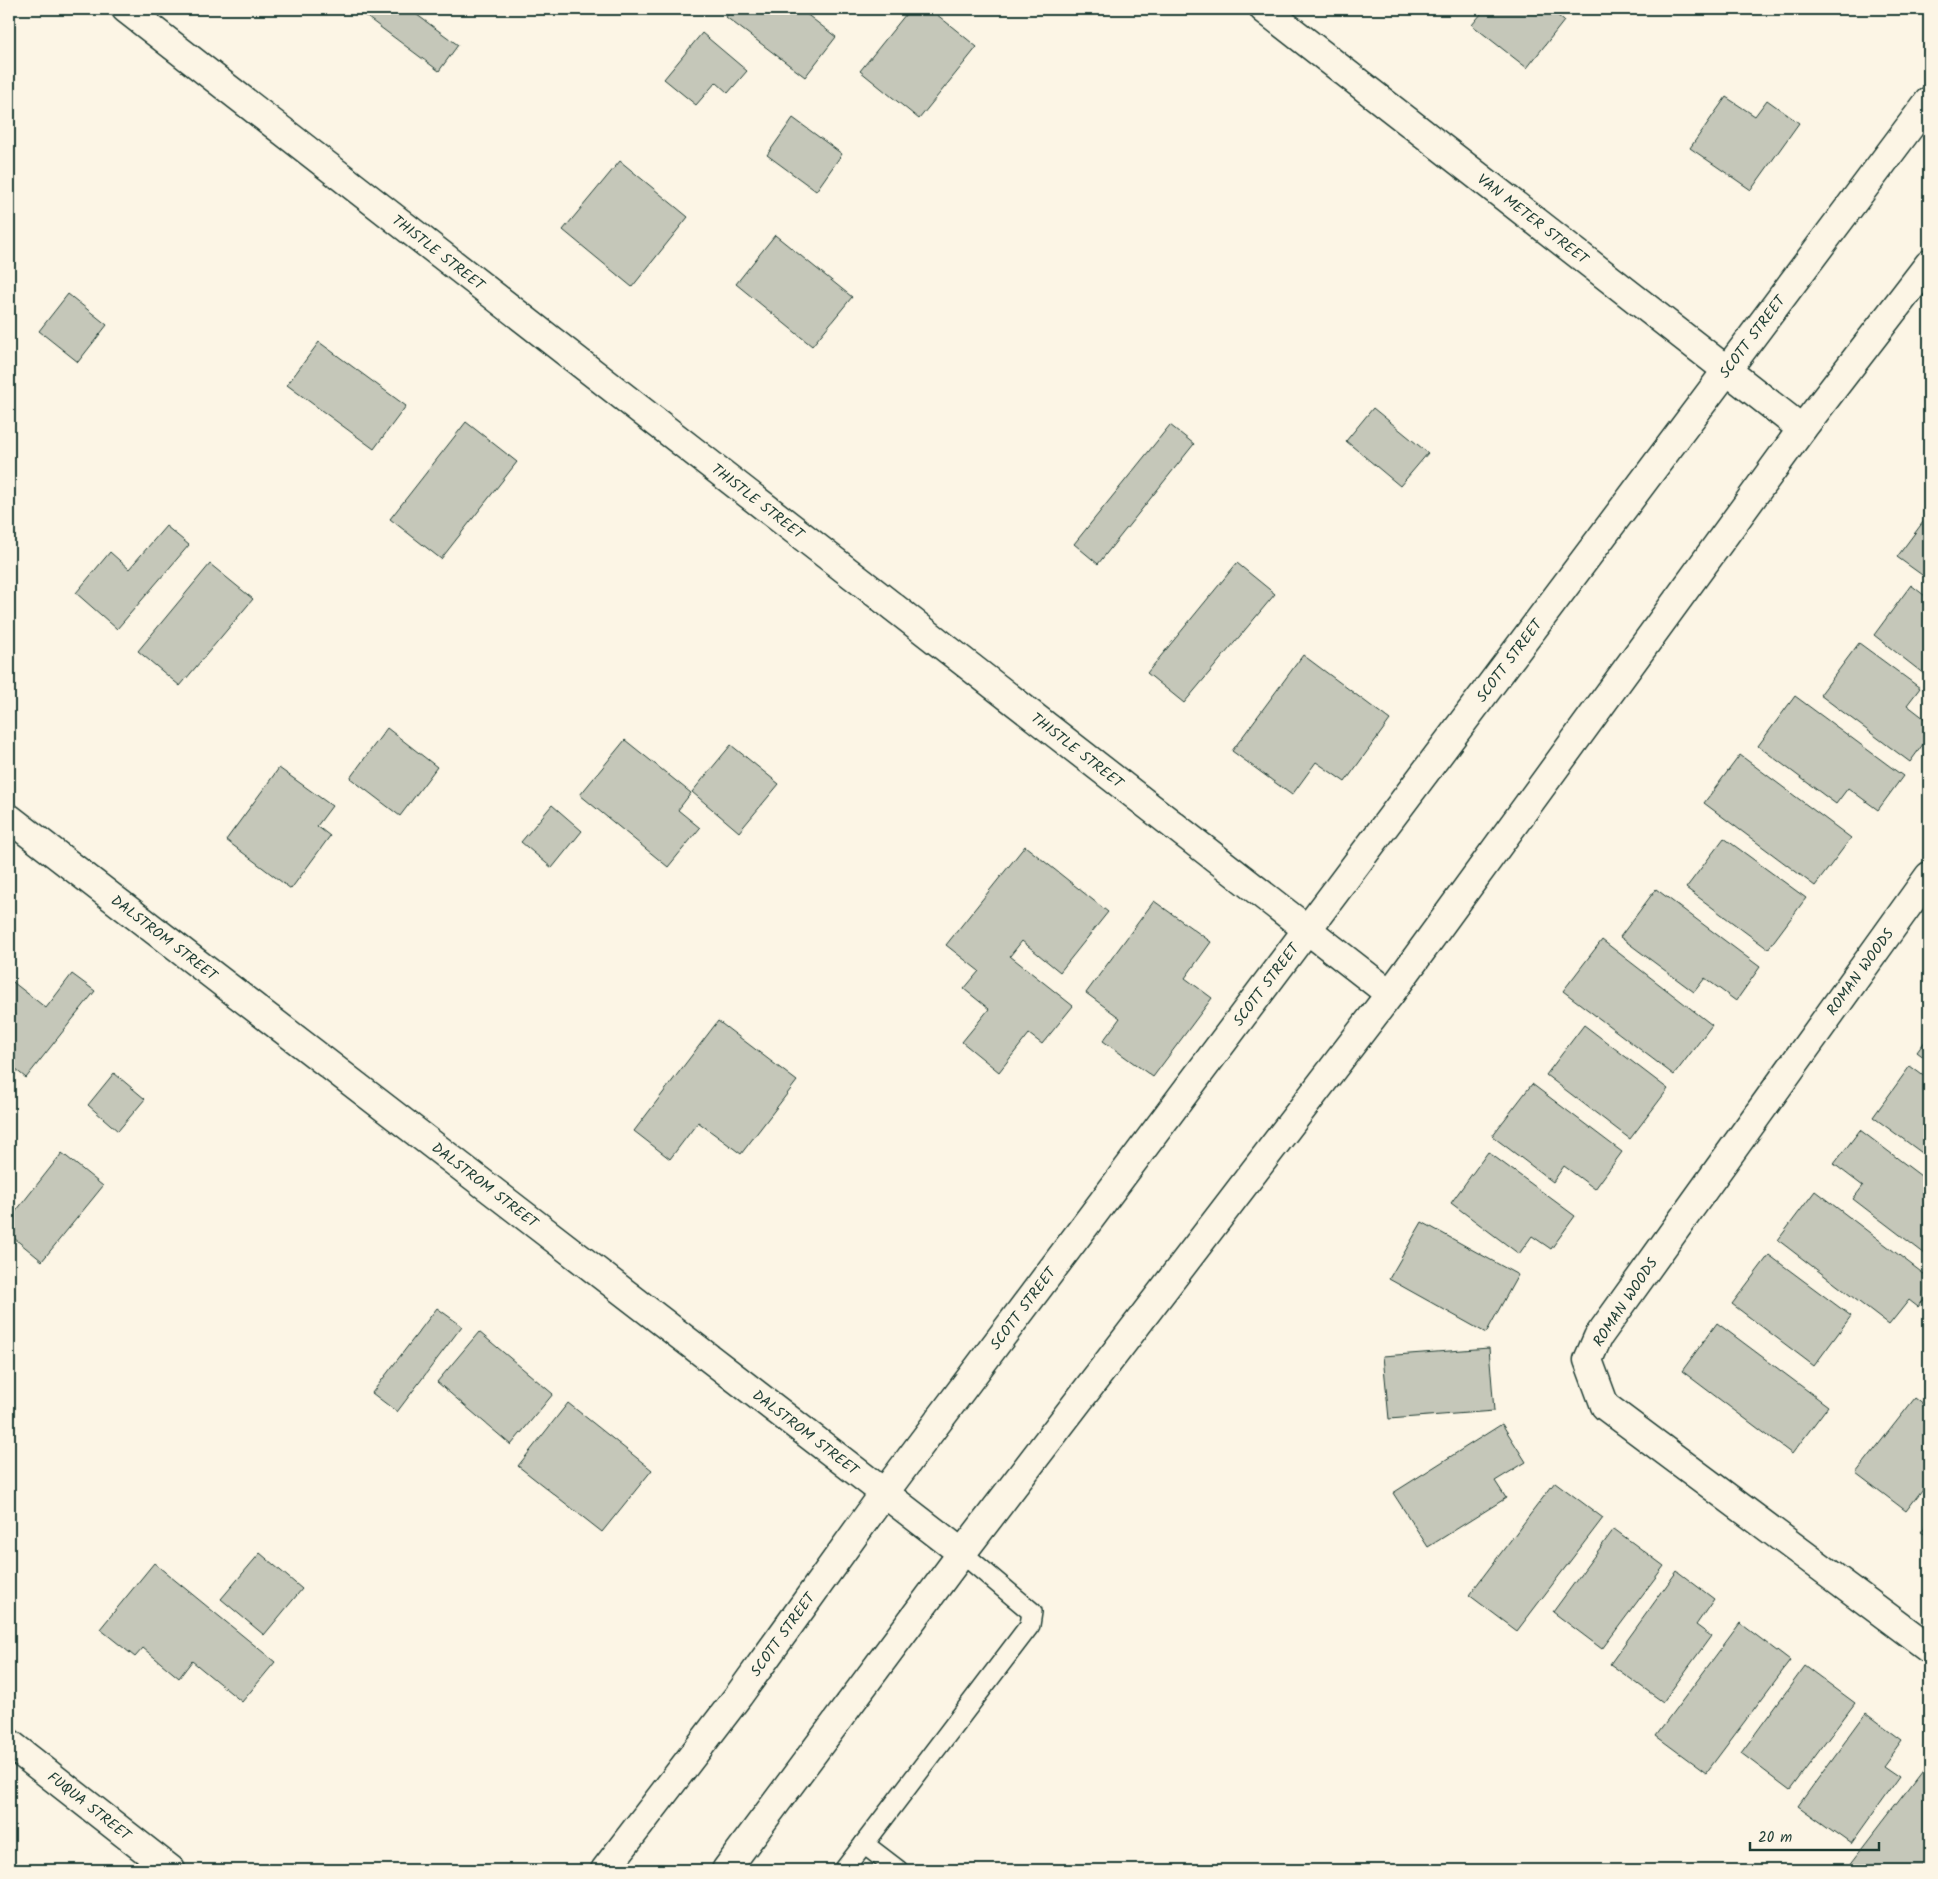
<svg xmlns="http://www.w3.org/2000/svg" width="1938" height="1879" font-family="Kalam,sans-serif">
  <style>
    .building { fill: #c5c7b9; stroke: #1f3d34 }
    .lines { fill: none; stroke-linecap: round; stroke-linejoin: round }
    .lane-casing { stroke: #1f3d34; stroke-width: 22 }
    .street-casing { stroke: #1f3d34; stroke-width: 31 }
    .secondary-casing { stroke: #1f3d34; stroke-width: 31 }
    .lane { stroke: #fcf5e5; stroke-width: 19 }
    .street { stroke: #fcf5e5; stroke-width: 28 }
    .secondary { stroke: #fcf5e5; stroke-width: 28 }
    .labels { text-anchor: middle; stroke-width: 5; stroke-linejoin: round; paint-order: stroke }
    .street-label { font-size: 15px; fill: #1f3d34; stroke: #fcf5e5 }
  </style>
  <rect width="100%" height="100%" fill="#fcf5e5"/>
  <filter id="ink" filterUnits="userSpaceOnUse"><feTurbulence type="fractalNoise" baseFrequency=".02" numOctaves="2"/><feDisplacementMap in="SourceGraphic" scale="10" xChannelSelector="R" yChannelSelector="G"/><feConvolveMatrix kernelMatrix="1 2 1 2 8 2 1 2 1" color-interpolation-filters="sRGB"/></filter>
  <g filter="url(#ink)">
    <!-- building -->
    <g class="building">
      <polygon points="356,9 409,9 458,45 439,71"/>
      <polygon points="732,9 800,9 836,37 805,77 726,17"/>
      <polygon points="910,9 930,9 977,47 919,119 860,71"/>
      <polygon points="1485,9 1550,9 1564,21 1527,68 1472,25"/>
      <polygon points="702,33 747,71 728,93 716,82 696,105 664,79"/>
      <polygon points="1726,97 1755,116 1767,100 1799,123 1751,190 1690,148"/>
      <polygon points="793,118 842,154 816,191 767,155"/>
      <polygon points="620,161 688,217 632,287 563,230"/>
      <polygon points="775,235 852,297 812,346 736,284"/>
      <polygon points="68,294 107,325 78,362 39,331"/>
      <polygon points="319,342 406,406 374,449 287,385"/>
      <polygon points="1373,408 1428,453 1400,486 1346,441"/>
      <polygon points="466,422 517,462 441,559 390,519"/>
      <polygon points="1170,425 1194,444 1098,564 1074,544"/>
      <polygon points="1929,514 1929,580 1897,557"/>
      <polygon points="166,526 189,545 117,629 76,593 110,552 129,569"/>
      <polygon points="1237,563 1275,594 1184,703 1147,673"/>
      <polygon points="210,564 253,599 180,686 138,651"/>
      <polygon points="1911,585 1929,599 1929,678 1874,635"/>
      <polygon points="1859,643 1920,688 1907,705 1929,722 1929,736 1910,762 1820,695"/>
      <polygon points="1303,655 1390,720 1345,782 1316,762 1292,795 1232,751"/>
      <polygon points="1795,696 1903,776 1878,810 1848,788 1836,804 1758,746"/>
      <polygon points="387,728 437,767 400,816 350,778"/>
      <polygon points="625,740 691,793 678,810 700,828 668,867 580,795"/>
      <polygon points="731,745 779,784 739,832 692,792"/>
      <polygon points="1740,755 1851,838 1815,886 1704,803"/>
      <polygon points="279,768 332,806 317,826 330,836 291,889 226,840"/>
      <polygon points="552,805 582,831 552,868 521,842"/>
      <polygon points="1724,838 1806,898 1768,949 1686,888"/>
      <polygon points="1025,846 1108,912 1060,972 1022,941 1010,956 1073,1006 1042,1044 1029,1034 999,1072 962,1042 989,1009 964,989 979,971 946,945"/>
      <polygon points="1656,889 1760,967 1736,1001 1705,978 1694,992 1620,937"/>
      <polygon points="1154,901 1211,942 1185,978 1212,998 1153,1077 1103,1041 1120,1018 1086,993"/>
      <polygon points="1602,940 1712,1025 1674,1075 1563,991"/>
      <polygon points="72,974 95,991 26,1078 9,1064 9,979 46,1008"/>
      <polygon points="718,1021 797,1081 741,1154 698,1122 670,1159 634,1131"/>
      <polygon points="1584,1025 1668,1089 1630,1139 1546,1075"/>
      <polygon points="1929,1036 1929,1061 1917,1052"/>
      <polygon points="1910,1066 1929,1080 1929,1158 1873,1117"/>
      <polygon points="114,1073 145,1099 118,1131 88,1105"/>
      <polygon points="1532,1084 1622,1152 1595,1189 1564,1166 1553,1182 1492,1136"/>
      <polygon points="1860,1130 1929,1182 1929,1249 1925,1254 1853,1199 1863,1186 1834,1164"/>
      <polygon points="1488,1152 1575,1216 1551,1249 1532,1236 1519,1254 1451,1203"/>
      <polygon points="62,1153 103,1186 42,1261 9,1234 9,1220"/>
      <polygon points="1815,1191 1929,1278 1929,1293 1918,1307 1909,1300 1889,1325 1778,1240"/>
      <polygon points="1422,1222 1518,1275 1486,1333 1389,1279"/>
      <polygon points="1769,1255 1851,1316 1814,1366 1732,1304"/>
      <polygon points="437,1308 462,1326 397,1412 372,1393"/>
      <polygon points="1717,1323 1828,1406 1792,1454 1682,1371"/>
      <polygon points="479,1332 553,1394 511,1445 437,1382"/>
      <polygon points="1489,1348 1494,1411 1389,1419 1383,1356"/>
      <polygon points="1915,1398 1929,1409 1929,1481 1906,1511 1856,1473"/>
      <polygon points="568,1403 652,1470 602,1532 518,1466"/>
      <polygon points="1502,1424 1526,1462 1495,1481 1506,1498 1428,1547 1393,1493"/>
      <polygon points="1555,1482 1603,1518 1517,1631 1469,1595"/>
      <polygon points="1929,1521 1929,1537 1921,1532"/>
      <polygon points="1614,1529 1664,1566 1602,1649 1553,1612"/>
      <polygon points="260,1553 302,1589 264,1635 221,1599"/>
      <polygon points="154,1563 275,1662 242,1702 192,1661 179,1678 143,1648 135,1657 100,1629"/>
      <polygon points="1677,1571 1714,1599 1696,1625 1711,1636 1663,1702 1610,1664"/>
      <polygon points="1740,1623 1790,1661 1706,1773 1656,1736"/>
      <polygon points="1805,1666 1855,1703 1790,1790 1741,1753"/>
      <polygon points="1866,1713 1902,1740 1883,1766 1899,1777 1851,1844 1798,1806"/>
      <polygon points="1928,1763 1929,1865 1925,1870 1846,1870"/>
    </g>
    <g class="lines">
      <!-- lane casing -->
      <g class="lane-casing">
        <g id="lane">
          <polyline points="864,1844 1030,1625 1032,1612 962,1553"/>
          <polyline points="844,1870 864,1844 898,1870"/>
        </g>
      </g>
      <!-- street casing -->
      <g class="street-casing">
        <g id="street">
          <path id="s1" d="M126,9l1264,985"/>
          <path id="s2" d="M1264,9l538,420"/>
          <path id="s3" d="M9,818l953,735"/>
          <polyline points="1929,876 1598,1337 1588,1360 1605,1406 1929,1648"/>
          <path id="s4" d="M9,1743l162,127"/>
        </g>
      </g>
      <!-- secondary casing -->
      <g class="secondary-casing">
        <g id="secondary">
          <path id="s5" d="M605,1870l134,-175 146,-203 1044,-1391"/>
          <polyline points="726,1870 962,1553 1390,994 1802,429 1929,264"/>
        </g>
      </g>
      <!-- lane -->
      <use href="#lane" class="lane"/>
      <!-- street -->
      <use href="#street" class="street"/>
      <!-- secondary -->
      <use href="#secondary" class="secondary"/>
    </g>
  </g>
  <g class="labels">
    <!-- street labels -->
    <g class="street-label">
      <text dy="5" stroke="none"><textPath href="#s2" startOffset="341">VAN METER STREET</textPath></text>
      <text dy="5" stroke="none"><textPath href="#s1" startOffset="396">THISTLE STREET</textPath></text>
      <text dy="5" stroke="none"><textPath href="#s5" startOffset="1915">SCOTT STREET</textPath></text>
      <text dy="5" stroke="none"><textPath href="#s1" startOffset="801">THISTLE STREET</textPath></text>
      <text dy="5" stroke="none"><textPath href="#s5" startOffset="1510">SCOTT STREET</textPath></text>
      <text dy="5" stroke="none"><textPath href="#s1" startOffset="1206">THISTLE STREET</textPath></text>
      <text dy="5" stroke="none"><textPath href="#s3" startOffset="196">DALSTROM STREET</textPath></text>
      <text transform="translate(1860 972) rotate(-54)" y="5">ROMAN WOODS</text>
      <text dy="5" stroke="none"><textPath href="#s5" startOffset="1105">SCOTT STREET</textPath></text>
      <text dy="5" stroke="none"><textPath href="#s3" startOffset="601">DALSTROM STREET</textPath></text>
      <text transform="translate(1625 1302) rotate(-56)" y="5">ROMAN WOODS</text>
      <text dy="5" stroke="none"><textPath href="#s5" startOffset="700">SCOTT STREET</textPath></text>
      <text dy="5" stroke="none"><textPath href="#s3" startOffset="1006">DALSTROM STREET</textPath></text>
      <text dy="5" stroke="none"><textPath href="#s5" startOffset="295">SCOTT STREET</textPath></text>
      <text dy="5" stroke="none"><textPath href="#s4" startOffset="102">FUQUA STREET</textPath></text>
    </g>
  </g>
  <!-- margin -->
  <rect width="1938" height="1879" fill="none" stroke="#fcf5e5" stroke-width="30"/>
  <rect x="15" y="15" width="1908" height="1849" fill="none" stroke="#1f3d34" stroke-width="2" filter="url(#ink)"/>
  <!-- scale -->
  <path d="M1750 1842v8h129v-8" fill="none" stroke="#1f3d34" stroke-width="2.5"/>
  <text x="1758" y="1842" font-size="15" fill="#1f3d34" stroke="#fcf5e5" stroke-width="4" paint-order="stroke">20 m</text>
</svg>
